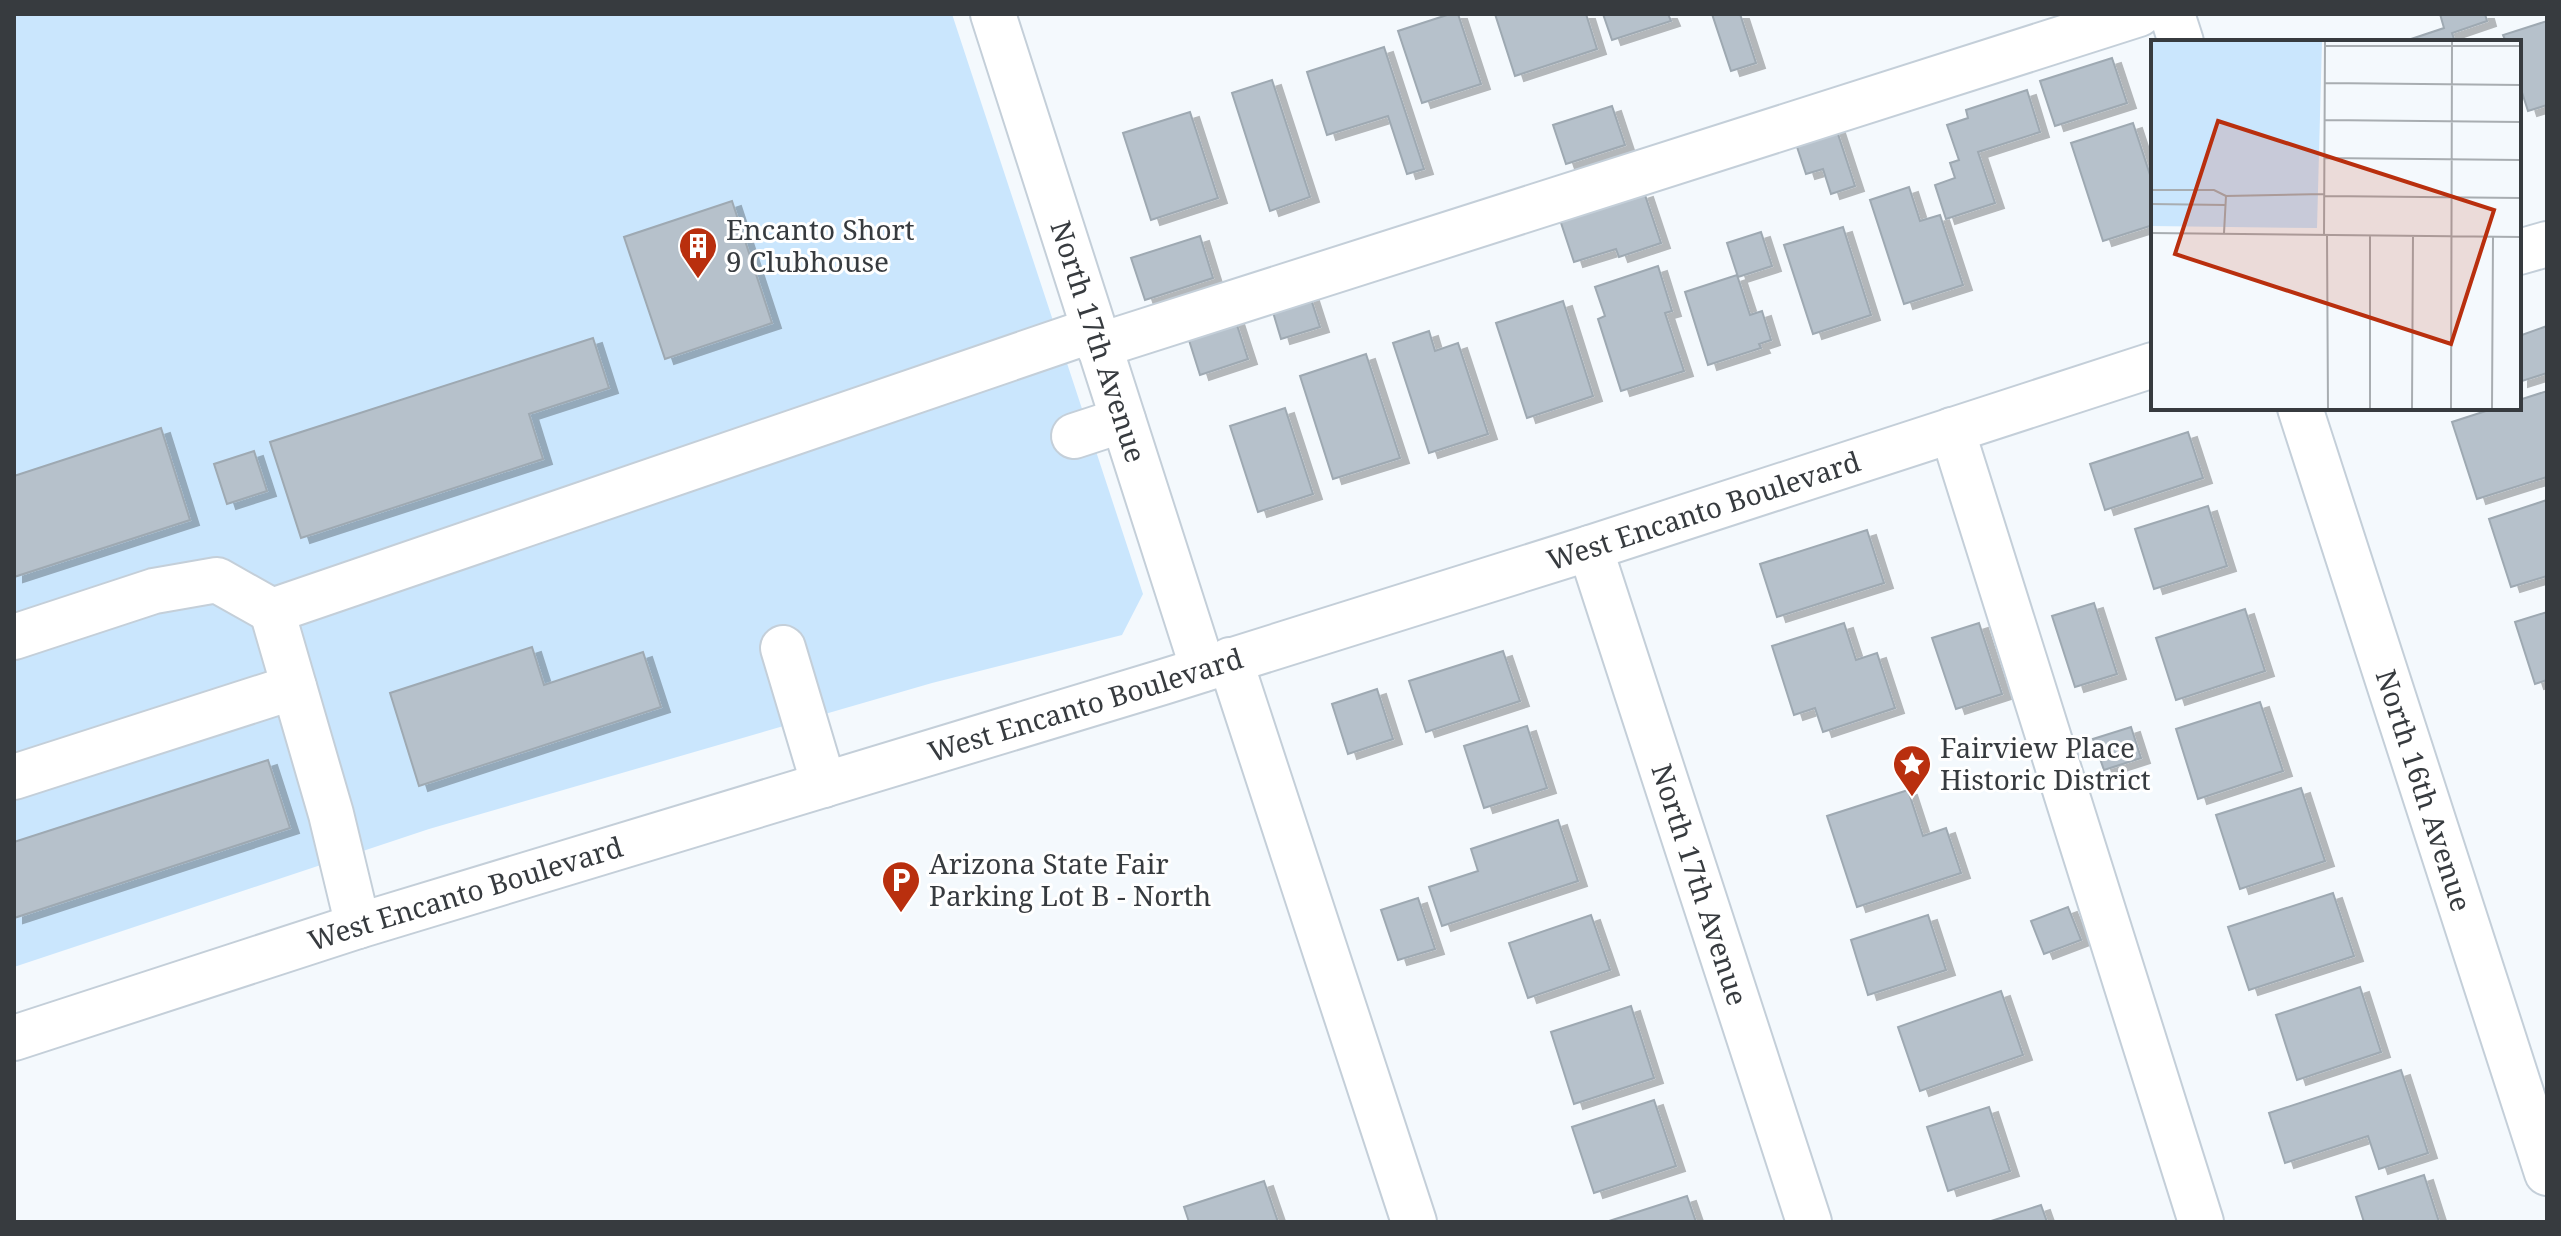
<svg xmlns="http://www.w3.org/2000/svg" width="2561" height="1236" font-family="'Noto Serif',serif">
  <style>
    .green { fill: #cae6fd }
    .building { fill: #b6c1cb; stroke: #9ea9b2; stroke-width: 2; filter: url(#shadow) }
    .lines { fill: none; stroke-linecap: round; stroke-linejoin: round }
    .minor-casing { stroke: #c4cfd9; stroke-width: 48 }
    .minor { stroke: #fff; stroke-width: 44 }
    .labels { text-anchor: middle; stroke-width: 6; stroke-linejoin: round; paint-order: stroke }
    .poi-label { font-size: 28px; fill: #373b3f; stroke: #fff; text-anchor: start }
    .street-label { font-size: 28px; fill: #373b3f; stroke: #fff }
    .inset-road { fill: none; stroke: #a8adb1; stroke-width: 2 }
    .view { fill: #b92f0e; fill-opacity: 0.15; stroke: #b92f0e; stroke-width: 4 }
    .inset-edge { fill: none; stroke: #373b3f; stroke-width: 4 }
  </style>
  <defs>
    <filter id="shadow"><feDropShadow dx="9" dy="5" stdDeviation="0" flood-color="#0004"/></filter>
  </defs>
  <rect width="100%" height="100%" fill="#f4f9fd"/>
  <!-- green -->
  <polygon class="green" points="14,14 952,14 1143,594 1122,635 932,683 429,829 14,967"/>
  <!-- building -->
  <g class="building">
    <polygon points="1450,14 1458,14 1481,84 1422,103 1398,31"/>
    <polygon points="1495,14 1586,14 1597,49 1515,76"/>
    <polygon points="1603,14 1668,14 1671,21 1612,40"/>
    <polygon points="1712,14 1740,14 1756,63 1731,71"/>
    <polygon points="2440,14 2485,14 2487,21 2452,33 2455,42 2402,42 2444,28"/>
    <polygon points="2547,21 2547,105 2528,111 2519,83 2519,42 2506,42 2503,35"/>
    <polygon points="1384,47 1424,169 1407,174 1388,116 1327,135 1307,72"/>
    <polygon points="2112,58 2127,103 2055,126 2040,81"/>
    <polygon points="1272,80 1310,197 1270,211 1232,93"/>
    <polygon points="2027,90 2040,132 1978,152 1995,203 1946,219 1935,185 1955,178 1950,163 1959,160 1947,125 1968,118 1966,110"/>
    <polygon points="1612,106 1625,145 1566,164 1553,125"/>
    <polygon points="1190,112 1218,198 1151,220 1123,133"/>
    <polygon points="2133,123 2153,184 2153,225 2103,241 2071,143"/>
    <polygon points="1835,125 1855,186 1831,194 1823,169 1806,174 1794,138"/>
    <polygon points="1909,187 1920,221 1940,215 1963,285 1904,304 1870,200"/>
    <polygon points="1644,192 1661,243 1619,257 1616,249 1574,262 1560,220"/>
    <polygon points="732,201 772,323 665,359 624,237"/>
    <polygon points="1843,227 1871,315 1813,334 1784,245"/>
    <polygon points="1761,232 1772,266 1738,277 1727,243"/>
    <polygon points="1200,236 1213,278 1145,300 1131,258"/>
    <polygon points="1658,266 1672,311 1665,313 1684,371 1621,391 1598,319 1605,316 1595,287"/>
    <polygon points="1737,275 1750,315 1762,311 1771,340 1759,344 1761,348 1708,365 1685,292"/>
    <polygon points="1310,296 1320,327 1281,339 1272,309"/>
    <polygon points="1563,301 1593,396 1527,418 1496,323"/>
    <polygon points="1235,319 1248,359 1200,375 1187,334"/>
    <polygon points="2547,326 2547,373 2519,382 2519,336"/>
    <polygon points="1429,331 1435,351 1458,343 1488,434 1429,453 1393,343"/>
    <polygon points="593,338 609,388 529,414 543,459 301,538 270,442"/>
    <polygon points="1366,354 1400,458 1333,479 1300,376"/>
    <polygon points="2547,391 2547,477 2477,499 2452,422 2495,408 2519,408 2519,400"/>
    <polygon points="1285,408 1313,494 1258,512 1230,426"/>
    <polygon points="161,428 190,520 14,577 14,476"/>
    <polygon points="2188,432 2203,478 2105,510 2090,464"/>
    <polygon points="254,451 267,491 227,504 214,464"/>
    <polygon points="2547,500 2547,576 2511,587 2489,519"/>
    <polygon points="2208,506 2227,566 2154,589 2135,529"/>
    <polygon points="1867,530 1884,583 1777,617 1760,564"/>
    <polygon points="2094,603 2117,674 2075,687 2052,616"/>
    <polygon points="2245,609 2265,671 2176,700 2156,638"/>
    <polygon points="2547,612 2547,680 2535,684 2515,622"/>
    <polygon points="1844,623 1856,660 1877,653 1895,708 1823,732 1815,708 1794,715 1772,646"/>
    <polygon points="1979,623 2002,694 1956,709 1932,638"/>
    <polygon points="532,647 544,685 643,652 661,707 419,786 390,693"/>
    <polygon points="1503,651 1520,701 1426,732 1409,681"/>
    <polygon points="1377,689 1393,739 1348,754 1332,704"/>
    <polygon points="2260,702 2283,771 2198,799 2176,729"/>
    <polygon points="1527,726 1547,788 1484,808 1464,746"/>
    <polygon points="2131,727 2141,758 2104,770 2093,739"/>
    <polygon points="268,760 290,828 14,918 14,842"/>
    <polygon points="2301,788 2325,861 2240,889 2216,815"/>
    <polygon points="1908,790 1923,836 1946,828 1961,873 1857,907 1827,816"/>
    <polygon points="1558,820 1578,881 1442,926 1429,887 1478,871 1471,849"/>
    <polygon points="2333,893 2354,956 2249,990 2228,927"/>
    <polygon points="1418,898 1435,949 1398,960 1381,910"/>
    <polygon points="2068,907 2081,940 2044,954 2031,921"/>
    <polygon points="1591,915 1610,970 1528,998 1509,943"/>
    <polygon points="1928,915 1946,970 1868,995 1851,940"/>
    <polygon points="2360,987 2381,1052 2297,1080 2276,1015"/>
    <polygon points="2001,991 2023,1055 1920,1091 1898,1027"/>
    <polygon points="1631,1006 1654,1078 1574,1104 1551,1032"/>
    <polygon points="2401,1070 2428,1153 2379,1169 2368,1136 2285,1163 2269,1113"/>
    <polygon points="1654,1100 1676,1166 1594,1193 1572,1127"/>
    <polygon points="1989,1107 2010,1171 1948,1191 1927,1127"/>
    <polygon points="2424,1175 2439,1222 2364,1222 2356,1197"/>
    <polygon points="1264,1181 1278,1222 1189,1222 1184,1207"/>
    <polygon points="1687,1196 1696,1222 1606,1222"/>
    <polygon points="2041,1205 2047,1222 1988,1222"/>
  </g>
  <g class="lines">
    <!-- minor casing -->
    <g class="minor-casing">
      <g id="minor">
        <path id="s1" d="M993,14l210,655"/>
        <polyline points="2172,14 2181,42"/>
        <polyline points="2519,252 2547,244"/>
        <polyline points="1098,346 2139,14"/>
        <path id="s2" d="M2300,408l247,765"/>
        <polyline points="1952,430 2201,1222"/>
        <polyline points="1074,436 1123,420"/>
        <path id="s3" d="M1590,548l219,674"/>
        <polyline points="14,637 154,591 217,580 272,611"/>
        <polyline points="783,648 824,785"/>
        <polyline points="1230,660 1414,1222"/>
        <polyline points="14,777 294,687"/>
        <polyline points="358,926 331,814 272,611 1093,330"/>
        <path id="s4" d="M14,1038l344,-112 805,-244 427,-134 563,-183"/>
      </g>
    </g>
    <!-- minor -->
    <use href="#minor" class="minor"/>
  </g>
  <!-- icons -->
  <defs>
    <g id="building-pin" transform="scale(2)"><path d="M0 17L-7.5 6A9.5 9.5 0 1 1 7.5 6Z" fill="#b92f0e" stroke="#fff"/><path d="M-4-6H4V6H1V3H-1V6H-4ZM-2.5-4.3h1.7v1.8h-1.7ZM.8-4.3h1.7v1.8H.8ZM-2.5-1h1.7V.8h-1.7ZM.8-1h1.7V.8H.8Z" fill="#fff"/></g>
    <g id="sight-pin" transform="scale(2)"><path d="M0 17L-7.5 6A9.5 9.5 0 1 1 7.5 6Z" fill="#b92f0e" stroke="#fff"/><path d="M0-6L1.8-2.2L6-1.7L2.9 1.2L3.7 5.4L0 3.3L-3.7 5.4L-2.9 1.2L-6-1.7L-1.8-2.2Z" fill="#fff"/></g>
    <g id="parking-pin" transform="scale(2)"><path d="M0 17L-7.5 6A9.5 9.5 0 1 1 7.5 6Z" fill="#b92f0e" stroke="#fff"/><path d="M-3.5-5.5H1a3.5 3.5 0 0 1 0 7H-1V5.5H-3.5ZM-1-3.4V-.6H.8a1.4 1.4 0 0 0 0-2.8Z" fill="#fff"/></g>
  </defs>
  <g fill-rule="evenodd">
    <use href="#building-pin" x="698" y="246"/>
    <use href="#sight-pin" x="1912" y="764"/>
    <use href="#parking-pin" x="901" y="880"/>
  </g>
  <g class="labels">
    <!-- poi labels -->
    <g class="poi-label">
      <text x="726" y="240">Encanto Short<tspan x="726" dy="32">9 Clubhouse</tspan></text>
      <text x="1940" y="758">Fairview Place<tspan x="1940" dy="32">Historic District</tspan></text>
      <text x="929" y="874">Arizona State Fair<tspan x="929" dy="32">Parking Lot B - North</tspan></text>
    </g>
    <!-- street labels -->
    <g class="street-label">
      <text dy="10" stroke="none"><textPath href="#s1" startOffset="344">North 17th Avenue</textPath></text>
      <text dy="10" stroke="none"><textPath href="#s4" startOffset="1770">West Encanto Boulevard</textPath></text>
      <text dy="10" stroke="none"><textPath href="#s4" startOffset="1122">West Encanto Boulevard</textPath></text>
      <text dy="10" stroke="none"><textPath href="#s2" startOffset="402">North 16th Avenue</textPath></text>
      <text dy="10" stroke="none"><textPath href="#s3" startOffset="354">North 17th Avenue</textPath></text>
      <text dy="10" stroke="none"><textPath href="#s4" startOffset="474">West Encanto Boulevard</textPath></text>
    </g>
  </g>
  <!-- overview -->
  <g transform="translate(2151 40)">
    <rect width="370" height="370" fill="#f4f9fd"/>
    <path d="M0,1h171l-5,187 -166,-2z" fill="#cae6fd"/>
    <path class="inset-road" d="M174,6h196M173,43l197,2M173,80l197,2M174,118l196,2M0,150h63l12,6M173,156l197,2M0,164l75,1M0,193l370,4M73,193l2,-37 98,-2M173,195l1,-194M176,195l1,174M219,195v174M261,369l1,-174M300,369l1,-368M341,369l1,-173"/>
    <path class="view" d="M67,81l276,89 -43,134 -276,-90z"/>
    <rect width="370" height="370" class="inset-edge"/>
  </g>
  <!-- border -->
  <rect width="2561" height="1236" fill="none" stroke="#373b3f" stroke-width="32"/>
</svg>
